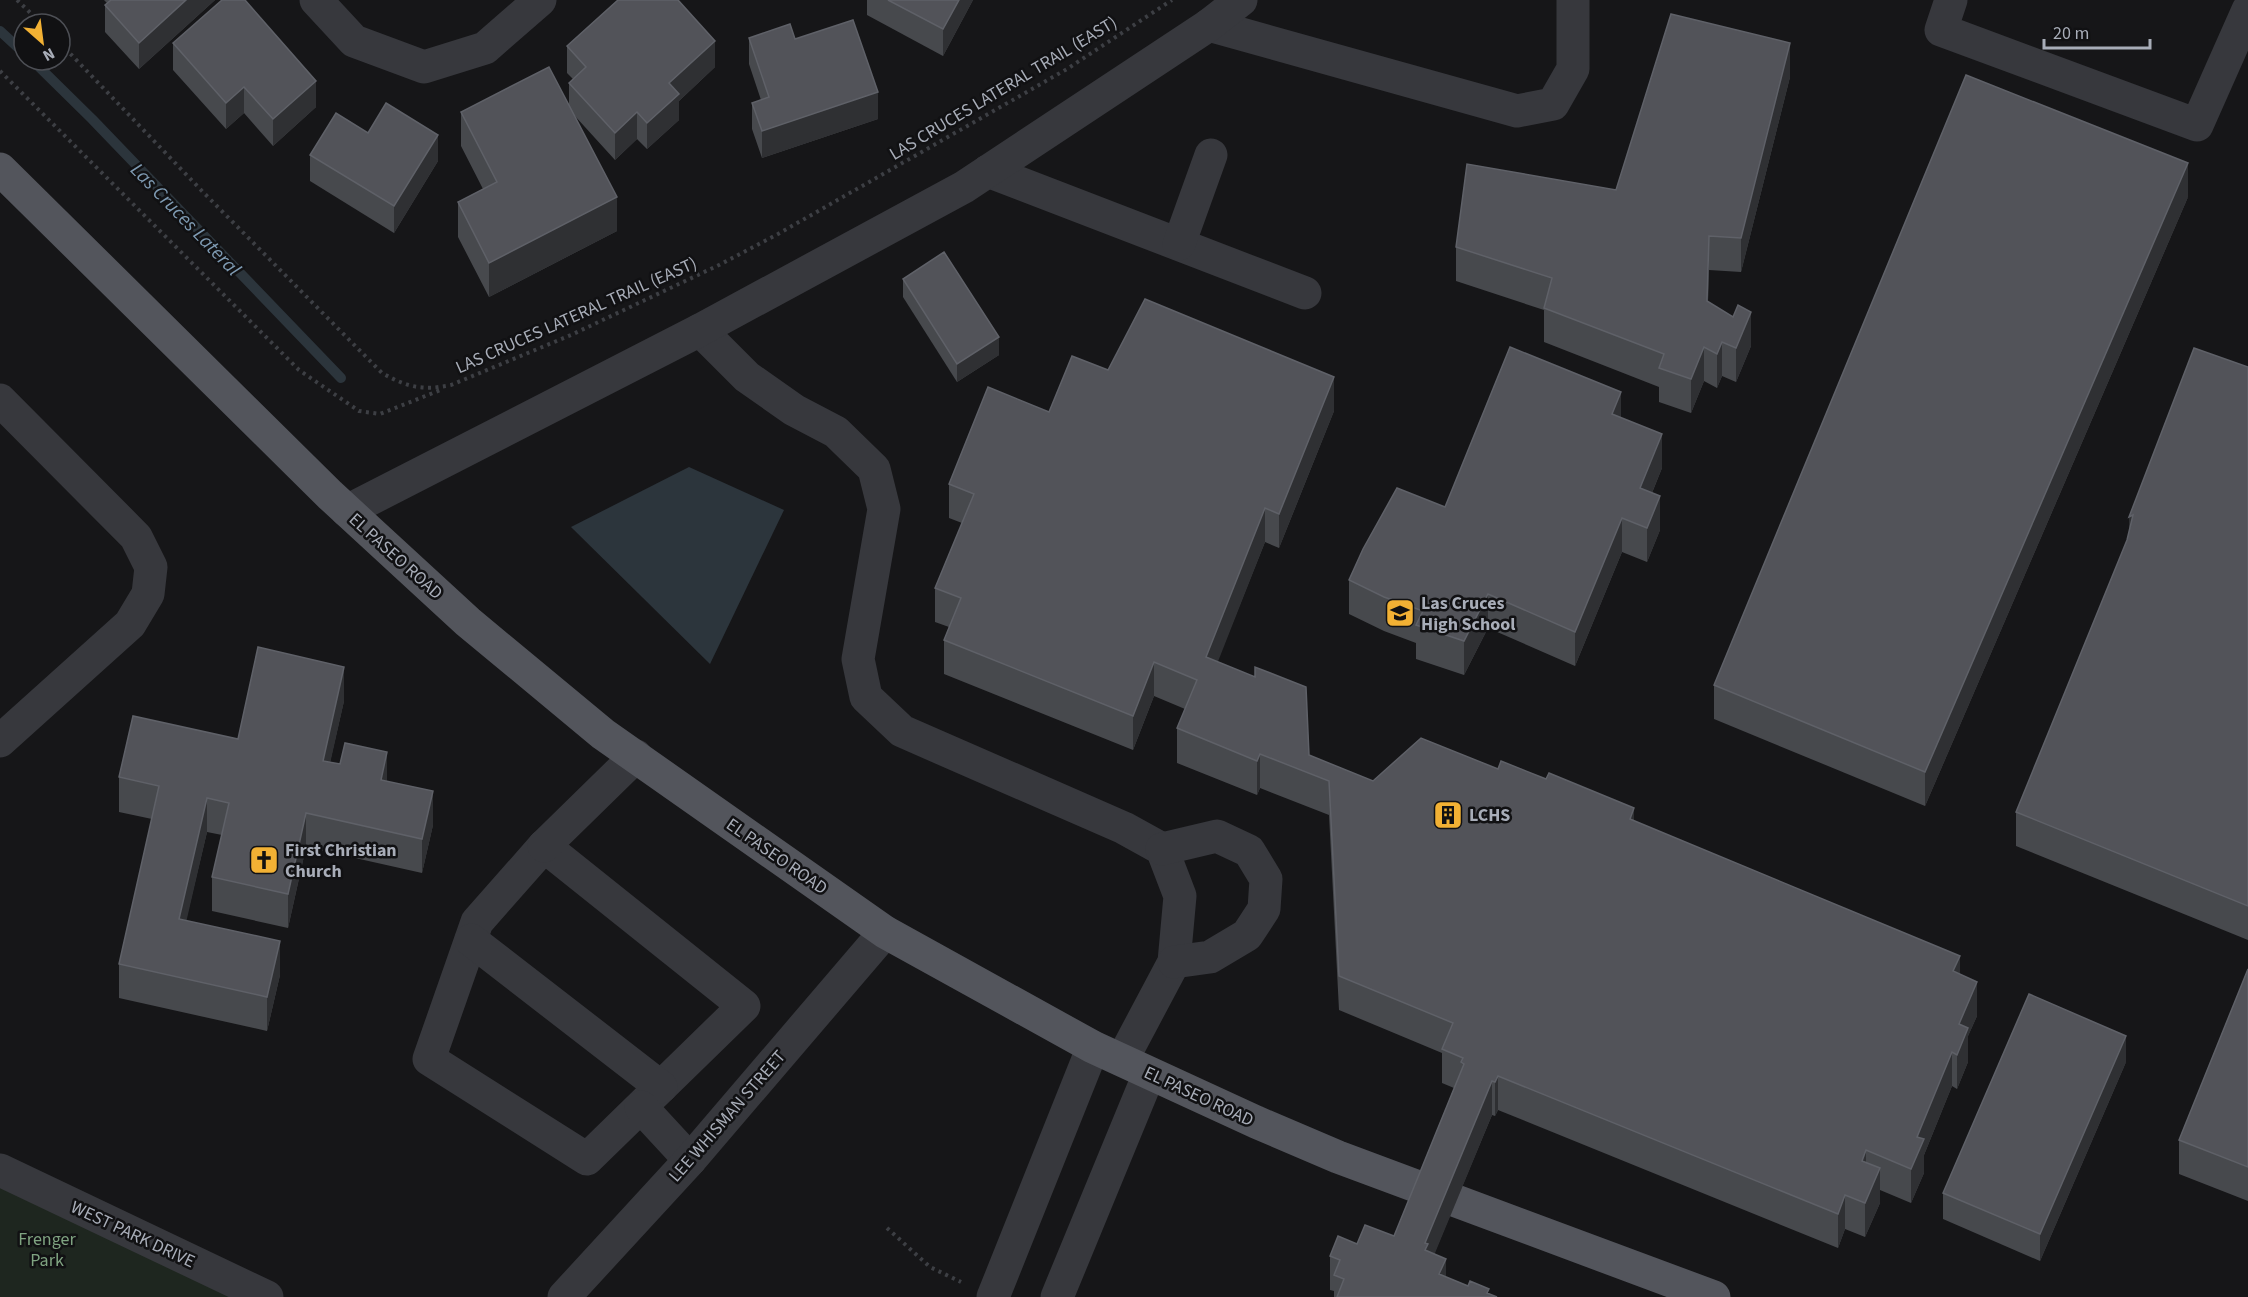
<svg xmlns="http://www.w3.org/2000/svg" width="2248" height="1297" font-family="'Source Sans 3',sans-serif">
  <style>
    .green { fill: #1e261f }
    .water { fill: #2c353c }
    .lines { fill: none; stroke-linecap: round; stroke-linejoin: round }
    .stream { stroke: #2c353c; stroke-width: 10 }
    .path { stroke: #3d3f44; stroke-width: 4; stroke-dasharray: 3 4.5; stroke-linecap: butt }
    .minor { stroke: #37383d; stroke-width: 33 }
    .major { stroke: #53555c; stroke-width: 33 }
    .wall { fill: #47494d }
    .shaded-wall { fill: #2f3033 }
    .building { fill: #525359; stroke: #5f6168; stroke-width: 1.5 }
    .labels { text-anchor: middle; stroke-width: 5; stroke-linejoin: round; paint-order: stroke }
    .street-label { font-size: 18px; fill: #a8adb8; stroke: #111113 }
    .poi-label { font-size: 18px; font-weight: bold; fill: #a8adb8; stroke: #111113; text-anchor: start }
    .park-label { font-size: 18px; fill: #7fa381; stroke: #111113 }
    .water-label { font-size: 20px; font-style: italic; fill: #7f9bb3; stroke: #111113 }
  </style>
  <rect width="100%" height="100%" fill="#161618"/>
  <!-- green -->
  <polygon class="green" points="0,1175 254,1297 0,1297"/>
  <!-- water -->
  <polygon class="water" points="689,467 784,510 710,664 571,527"/>
  <g class="lines">
    <!-- stream -->
    <g class="stream">
      <polyline points="0,31 24,53"/>
      <polyline points="32,60 92,119 341,378"/>
    </g>
    <!-- path -->
    <g class="path">
      <polyline points="17,0 42,24"/>
      <path d="M60,43l143,149 179,181c25,14 40,18 69,12l120,-50 148,-70 59,-31 289,-165 105,-69"/>
      <polyline points="0,71 299,370 359,411 380,414 443,389"/>
      <polyline points="887,1228 930,1267 961,1282"/>
    </g>
    <!-- minor -->
    <g class="minor">
      <polyline points="316,0 354,41 424,67 485,48 540,0"/>
      <polyline points="1951,0 1941,30 2197,125 2248,10"/>
      <polyline points="1209,25 1517,111 1553,104 1573,69 1573,0"/>
      <polyline points="988,171 1305,293"/>
      <polyline points="1179,244 1211,155"/>
      <polyline points="700,330 747,377 794,410 836,432 874,469 884,509 858,659 866,697 902,731 1124,828 1162,849 1180,896 1174,962 1122,1060"/>
      <polyline points="0,400 136,537 151,567 148,594 130,624 0,741"/>
      <polyline points="347,511 700,330 964,187 1209,25 1241,0"/>
      <polygon points="544,846 744,1006 587,1159 429,1059 477,922"/>
      <polyline points="544,846 636,756"/>
      <polyline points="1162,849 1217,836 1249,851 1266,879 1264,909 1247,935 1210,957 1174,962"/>
      <polyline points="471,940 661,1087"/>
      <polyline points="641,1107 690,1160"/>
      <polyline points="0,1170 267,1297"/>
      <polyline points="564,1297 690,1160 885,932"/>
      <polyline points="993,1297 1093,1047"/>
      <polyline points="1057,1297 1149,1074"/>
    </g>
    <!-- major -->
    <polyline class="major" points="0,169 330,495 468,622 603,734 885,932 1093,1047 1256,1122 1338,1157 1714,1297"/>
  </g>
  <!-- wall -->
  <g class="wall">
    <polygon points="104,0 215,0 139,69 105,32 105,5 107,3"/>
    <polygon points="867,0 973,0 943,56 867,15"/>
    <polygon points="749,38 795,39 878,119 762,158 752,129 752,103 761,100 749,64"/>
    <polygon points="173,43 316,107 273,146 244,113 226,129 173,70"/>
    <polygon points="567,46 715,67 679,101 679,120 647,149 637,139 615,160 574,115 617,231 489,297 458,237 458,202 483,189 461,146 461,112 569,105 569,83 573,79 567,73"/>
    <polygon points="1790,77 1741,272 1709,270 1708,301 1751,346 1736,382 1722,376 1717,388 1704,381 1691,413 1659,402 1659,387 1544,342 1544,310 1456,281 1456,247 1616,190"/>
    <polygon points="368,133 438,161 394,233 310,181 310,155"/>
    <polygon points="2188,197 1925,806 1714,719 1714,685"/>
    <polygon points="903,279 999,355 957,382 903,297"/>
    <polygon points="2248,367 2248,940 2016,846 2016,812"/>
    <polygon points="1108,370 1334,411 1279,548 1265,542 1217,662 1309,755 1373,781 1498,769 1634,821 1960,974 1977,1016 1968,1036 1968,1062 1957,1089 1952,1086 1924,1155 1924,1173 1911,1203 1880,1190 1880,1203 1865,1237 1845,1229 1838,1248 1498,1110 1495,1116 1492,1115 1434,1254 1446,1277 1497,1297 1334,1297 1334,1291 1330,1290 1330,1256 1357,1244 1394,1236 1454,1088 1442,1083 1442,1053 1339,1010 1329,815 1260,788 1257,795 1177,763 1177,728 1185,709 1154,696 1133,750 944,674 944,640 949,627 935,622 935,588 962,523 949,518 949,484"/>
    <polygon points="1621,417 1662,468 1652,493 1660,530 1647,562 1622,552 1575,666 1488,628 1464,675 1416,659 1416,643 1384,631 1349,614 1349,580 1445,507"/>
    <polygon points="344,701 330,762 387,781 433,825 422,873 306,847 288,928 212,911 212,877 222,835 207,832 186,920 280,975 267,1031 119,998 119,964 152,819 119,812 119,777 238,739"/>
    <polygon points="2248,969 2248,1201 2179,1174 2179,1140"/>
    <polygon points="2126,1062 2040,1261 1943,1219 1943,1193"/>
  </g>
  <!-- shaded-wall -->
  <g class="shaded-wall">
    <polygon points="186,0 215,0 139,69 139,43"/>
    <polygon points="959,0 973,0 943,56 943,29"/>
    <polygon points="715,41 715,67 679,101 679,120 647,149 647,123 669,83"/>
    <polygon points="1790,43 1790,77 1741,272 1741,238"/>
    <polygon points="316,81 316,107 273,146 273,119"/>
    <polygon points="244,87 244,113 226,129 226,103"/>
    <polygon points="878,92 878,119 762,158 762,131"/>
    <polygon points="637,112 637,139 615,160 615,133"/>
    <polygon points="438,135 438,161 394,233 394,206"/>
    <polygon points="2188,163 2188,197 1925,806 1925,772"/>
    <polygon points="617,197 617,231 489,297 489,263"/>
    <polygon points="1709,236 1709,270 1707,335 1707,301"/>
    <polygon points="1751,312 1751,346 1736,382 1736,348"/>
    <polygon points="999,337 999,355 957,382 957,364"/>
    <polygon points="1722,342 1722,376 1717,388 1717,354"/>
    <polygon points="1704,347 1704,381 1691,413 1691,379"/>
    <polygon points="1334,377 1334,411 1279,548 1279,514"/>
    <polygon points="1621,392 1621,426 1612,414"/>
    <polygon points="1662,434 1662,468 1640,522 1640,488"/>
    <polygon points="1660,496 1660,530 1647,562 1647,528"/>
    <polygon points="1265,508 1265,542 1206,692 1206,657"/>
    <polygon points="2133,515 2129,551 2129,517"/>
    <polygon points="1622,518 1622,552 1575,666 1575,632"/>
    <polygon points="1488,594 1488,628 1464,675 1464,641"/>
    <polygon points="1154,662 1154,696 1133,750 1133,716"/>
    <polygon points="344,667 344,701 323,795 323,761"/>
    <polygon points="387,752 387,786 381,780"/>
    <polygon points="1260,754 1260,788 1257,795 1257,761"/>
    <polygon points="433,791 433,825 422,873 422,839"/>
    <polygon points="207,798 207,832 179,953 179,919"/>
    <polygon points="1634,808 1634,842 1630,819"/>
    <polygon points="306,813 306,847 288,928 288,894"/>
    <polygon points="280,941 280,975 267,1031 267,997"/>
    <polygon points="1960,956 1960,990 1953,971"/>
    <polygon points="1977,982 1977,1016 1968,1036 1968,1062 1957,1089 1957,1055 1959,1024"/>
    <polygon points="2126,1036 2126,1062 2040,1261 2040,1234"/>
    <polygon points="1952,1052 1952,1086 1924,1155 1924,1173 1911,1203 1911,1169 1917,1137"/>
    <polygon points="1498,1076 1498,1110 1495,1116 1495,1082"/>
    <polygon points="1492,1081 1492,1115 1428,1270 1425,1243"/>
    <polygon points="1866,1150 1866,1184 1862,1161"/>
    <polygon points="1880,1168 1880,1203 1865,1237 1865,1203"/>
    <polygon points="1845,1195 1845,1229 1838,1248 1838,1214"/>
    <polygon points="1446,1259 1446,1293 1439,1274"/>
  </g>
  <!-- building -->
  <g class="building">
    <polygon points="111,0 186,0 139,43 105,5"/>
    <polygon points="222,0 245,0 316,81 273,119 244,87 226,103 173,43"/>
    <polygon points="618,0 678,0 715,41 669,83 679,94 647,123 637,112 615,133 569,83 586,67 567,46"/>
    <polygon points="888,0 959,0 943,29"/>
    <polygon points="1671,14 1790,43 1741,238 1709,236 1707,301 1733,317 1738,305 1751,312 1736,348 1722,342 1717,354 1704,347 1691,379 1659,368 1664,354 1544,308 1552,278 1456,247 1467,164 1616,190"/>
    <polygon points="853,20 878,92 762,131 752,103 769,97 749,38 790,24 795,39"/>
    <polygon points="549,67 617,197 489,263 458,202 497,182 461,112"/>
    <polygon points="1966,75 2188,163 1925,772 1714,685"/>
    <polygon points="386,103 438,135 394,206 310,155 336,113 368,133"/>
    <polygon points="944,252 999,337 957,364 903,279"/>
    <polygon points="1145,299 1334,377 1279,514 1265,508 1206,657 1255,677 1255,667 1306,687 1309,755 1373,781 1421,738 1498,769 1501,761 1546,779 1549,773 1634,808 1630,819 1960,956 1953,971 1977,982 1959,1024 1968,1028 1957,1055 1952,1052 1917,1137 1924,1139 1911,1169 1866,1150 1862,1161 1880,1168 1865,1203 1845,1195 1838,1214 1498,1076 1495,1082 1492,1081 1425,1243 1428,1244 1425,1250 1446,1259 1439,1274 1468,1286 1470,1281 1489,1289 1487,1293 1497,1297 1337,1297 1344,1279 1334,1275 1340,1260 1330,1256 1338,1236 1357,1244 1365,1225 1394,1236 1464,1064 1461,1062 1463,1058 1442,1049 1453,1023 1339,976 1329,781 1260,754 1257,761 1177,728 1197,680 1154,662 1133,716 944,640 961,598 935,588 974,494 949,484 988,387 1049,412 1072,356 1108,370"/>
    <polygon points="1510,347 1621,392 1612,414 1662,434 1640,488 1660,496 1647,528 1622,518 1575,632 1488,594 1464,641 1416,625 1423,611 1384,597 1349,580 1363,549 1397,488 1445,507"/>
    <polygon points="2194,348 2248,367 2248,906 2016,812 2127,540 2133,515 2129,517"/>
    <polygon points="258,647 344,667 323,761 340,764 345,743 387,752 381,780 433,791 422,839 306,813 288,894 212,877 229,803 207,798 179,919 280,941 267,997 119,964 159,786 119,777 133,716 238,739"/>
    <polygon points="2248,969 2248,1167 2179,1140"/>
    <polygon points="2029,994 2126,1036 2040,1234 1943,1193"/>
  </g>
  <!-- icons -->
  <defs>
    <g id="school-square" transform="scale(1.5)"><rect x="-9" y="-9" width="18" height="18" rx="4" fill="#f2b134" stroke="#111113"/><path d="M0-5L7-2L0 1L-7-2ZM-4 1L0 2.5L4 1V4Q0 6-4 4Z" fill="#111"/></g>
    <g id="building-square" transform="scale(1.5)"><rect x="-9" y="-9" width="18" height="18" rx="4" fill="#f2b134" stroke="#111113"/><path d="M-4-6H4V6H1V3H-1V6H-4ZM-2.5-4.3h1.7v1.8h-1.7ZM.8-4.3h1.7v1.8H.8ZM-2.5-1h1.7V.8h-1.7ZM.8-1h1.7V.8H.8Z" fill="#111"/></g>
    <g id="church-square" transform="scale(1.5)"><rect x="-9" y="-9" width="18" height="18" rx="4" fill="#f2b134" stroke="#111113"/><path d="M-1.2-6h2.4v3.5h3.3v2.4h-3.3V6h-2.4V-.1h-3.3v-2.4h3.3Z" fill="#111"/></g>
  </defs>
  <g fill-rule="evenodd">
    <use href="#school-square" x="1400" y="613"/>
    <use href="#building-square" x="1448" y="815"/>
    <use href="#church-square" x="264" y="860"/>
  </g>
  <g class="labels">
    <!-- street labels -->
    <g class="street-label">
      <text transform="translate(1003 88) rotate(-31)" y="6">LAS CRUCES LATERAL TRAIL (EAST)</text>
      <text transform="translate(576 315) rotate(-24)" y="6">LAS CRUCES LATERAL TRAIL (EAST)</text>
      <text transform="translate(396 556) rotate(42)" y="6">EL PASEO ROAD</text>
      <text transform="translate(777 856) rotate(35)" y="6">EL PASEO ROAD</text>
      <text transform="translate(1199 1096) rotate(25)" y="6">EL PASEO ROAD</text>
      <text transform="translate(727 1116) rotate(-49)" y="6">LEE WHISMAN STREET</text>
      <text transform="translate(133 1234) rotate(25)" y="6">WEST PARK DRIVE</text>
    </g>
    <!-- poi labels -->
    <g class="poi-label">
      <text x="1421" y="609">Las Cruces<tspan x="1421" dy="21">High School</tspan></text>
      <text x="1469" y="821">LCHS</text>
      <text x="285" y="856">First Christian<tspan x="285" dy="21">Church</tspan></text>
    </g>
    <!-- park labels -->
    <g class="park-label">
      <text x="47" y="1245">Frenger<tspan x="47" dy="21">Park</tspan></text>
    </g>
    <!-- water labels -->
    <g class="water-label">
      <text transform="translate(186 219) rotate(46)" y="7">Las Cruces Lateral</text>
    </g>
  </g>
  <!-- north arrow -->
  <g transform="translate(42 42) rotate(152)"><circle r="28" fill="#111113" stroke="#4d4f55" stroke-width="1.5"/>
  <path d="M0-4.5L10 22L0 15L-10 22Z" fill="#f2b134"/>
  <text y="-9" font-size="16" font-weight="bold" text-anchor="middle" fill="#a8adb8">N</text>
  </g>
  <!-- scale -->
  <path d="M2044 39v9h106v-9" fill="none" stroke="#a8adb8" stroke-width="3"/>
  <text x="2053" y="39" font-size="18" fill="#a8adb8" stroke="#111113" stroke-width="4.5" paint-order="stroke">20 m</text>
</svg>
